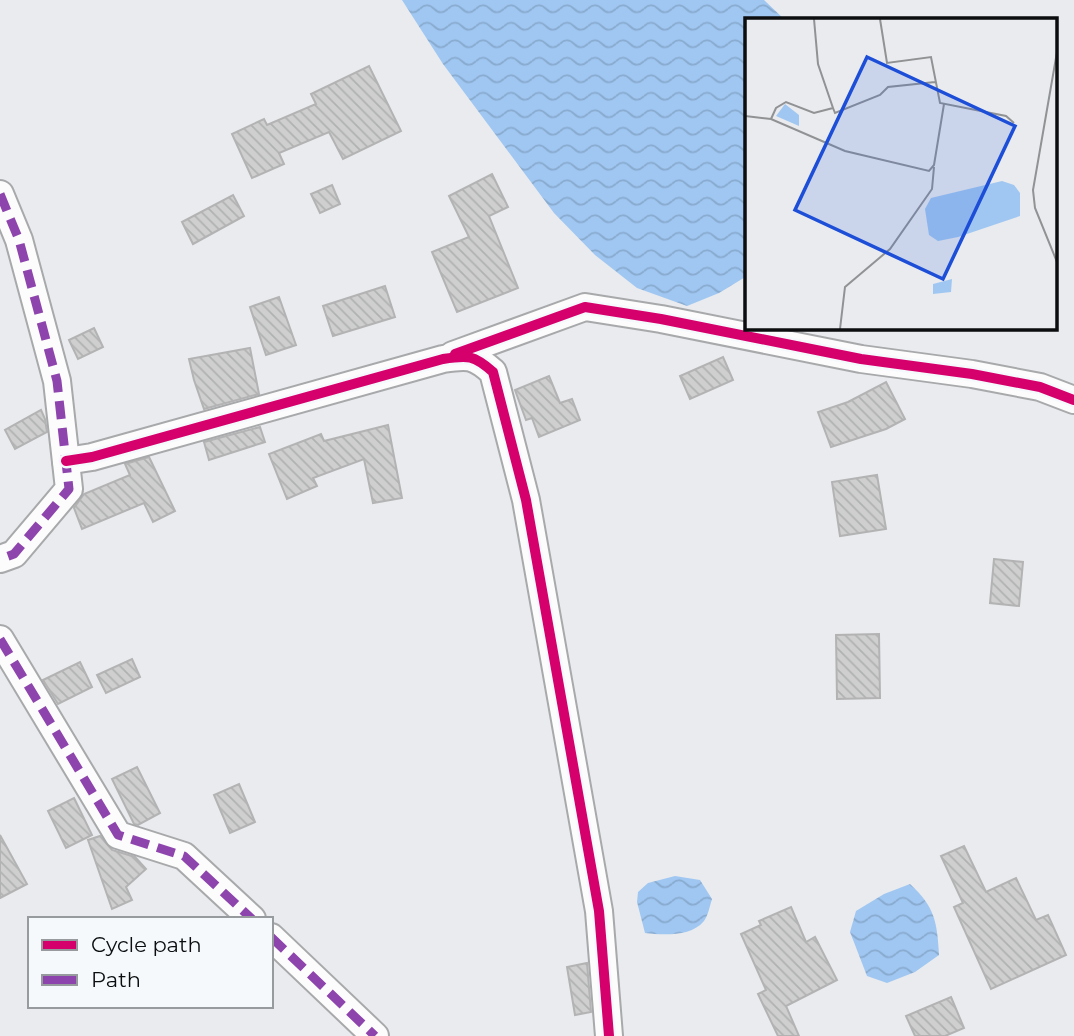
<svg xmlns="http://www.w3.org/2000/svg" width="1074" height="1036" font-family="Montserrat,sans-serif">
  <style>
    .water { fill: url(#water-waves) }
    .building { fill: url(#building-back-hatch); stroke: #b3b3b4; stroke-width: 2 }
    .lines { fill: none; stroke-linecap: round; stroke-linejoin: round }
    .street-casing { stroke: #a8a9ab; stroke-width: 30 }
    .street { stroke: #fcfcfc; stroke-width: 26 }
    .quiet { stroke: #8e44ad; stroke-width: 9; stroke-dasharray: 18 9; stroke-linecap: butt }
    .cycleway-casing { stroke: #f5f9fc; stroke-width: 15 }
    .cycleway { stroke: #d6006c; stroke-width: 10 }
    .inset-road { fill: none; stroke: #909294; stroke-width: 2 }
    .view { fill: #1d4ed8; fill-opacity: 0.15; stroke: #1d4ed8; stroke-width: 3.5 }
    .inset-edge { fill: none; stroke: #0b0d0e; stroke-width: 3.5 }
  </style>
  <defs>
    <pattern id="water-waves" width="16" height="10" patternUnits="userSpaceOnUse" patternTransform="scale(1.75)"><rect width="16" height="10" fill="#a0c7f2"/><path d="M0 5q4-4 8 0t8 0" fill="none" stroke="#88aace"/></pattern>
    <pattern id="building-back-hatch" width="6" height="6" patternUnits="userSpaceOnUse" patternTransform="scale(1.75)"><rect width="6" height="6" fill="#cfcfd0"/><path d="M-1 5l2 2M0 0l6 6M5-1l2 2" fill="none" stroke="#b0b1b1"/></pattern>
  </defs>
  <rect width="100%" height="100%" fill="#e9ebee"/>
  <!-- water -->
  <g class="water">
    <polygon points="402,0 764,0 784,19 747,19 747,276 719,293 687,306 637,288 595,255 554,213 443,64"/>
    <path d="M675,876l25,4 12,19c-2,6 -4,17 -8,22 -13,16 -41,14 -59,12l-8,-31 1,-10 10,-9z"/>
    <path d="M910,884c25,23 27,38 29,71l-24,17 -28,11 -20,-7 -17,-44 6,-21 28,-17z"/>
  </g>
  <!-- building -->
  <g class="building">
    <polygon points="369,66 401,131 343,159 329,132 279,153 284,164 252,178 232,134 264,119 267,125 316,104 311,94"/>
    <polygon points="492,174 508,207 489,216 518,288 457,312 432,252 469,237 449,196"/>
    <polygon points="332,185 340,204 320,213 311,194"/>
    <polygon points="233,195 244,216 193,244 182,222"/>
    <polygon points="385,286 395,317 333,336 323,306"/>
    <polygon points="279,297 296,345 266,355 250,307"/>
    <polygon points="94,328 103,347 78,359 69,340"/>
    <polygon points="250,348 259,394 204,409 194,380 189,359"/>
    <polygon points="723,357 733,380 690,399 680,376"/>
    <polygon points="549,376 560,403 572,399 580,420 539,437 532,418 526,420 515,390"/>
    <polygon points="886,382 905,419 886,429 831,447 818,412 848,402"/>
    <polygon points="41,410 45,419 47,432 15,449 5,430"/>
    <polygon points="388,425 402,498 373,503 364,459 313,478 317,486 287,499 269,454 321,434 324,441"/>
    <polygon points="260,427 265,442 209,460 204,442"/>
    <polygon points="149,457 175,511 153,522 144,503 82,529 74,508 84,494 130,475 125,464"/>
    <polygon points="877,475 886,529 840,536 832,482"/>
    <polygon points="994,559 1023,562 1019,606 990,603"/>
    <polygon points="879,634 880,698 837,699 836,635"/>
    <polygon points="132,659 140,677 106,693 97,675"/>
    <polygon points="80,662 92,687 58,704 43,680"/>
    <polygon points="137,767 160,813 138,825 134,824 112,779"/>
    <polygon points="239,784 255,822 230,833 214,795"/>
    <polygon points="74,798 92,835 66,848 48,811"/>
    <polygon points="0,835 27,884 0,898"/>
    <polygon points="100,836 112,850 135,857 146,869 126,887 132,900 112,909 88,840"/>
    <polygon points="964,846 986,892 1016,878 1036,920 1048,915 1066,955 991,989 954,907 963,903 941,856"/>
    <polygon points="791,907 806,942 815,937 837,980 786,1006 799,1036 778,1036 758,994 766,990 741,934 761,925 759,921"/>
    <polygon points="587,963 591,1012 575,1015 567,967"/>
    <polygon points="951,997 964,1028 945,1036 915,1036 906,1016"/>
  </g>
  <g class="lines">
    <!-- street casing -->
    <g class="street-casing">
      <g id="street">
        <polyline points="0,194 19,240 57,381 69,489 14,554 0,559"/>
        <polyline points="453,355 585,307 661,319 861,359 972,374 1040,387 1074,400"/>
        <path d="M66,461l26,-4 351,-98c25,-4 31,-4 50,13l33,128 73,411 10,125"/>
        <polyline points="0,639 118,835 184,856 252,919"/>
        <polyline points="271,937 375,1036"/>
      </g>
    </g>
    <!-- street -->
    <use href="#street" class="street"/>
    <!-- quiet -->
    <g class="quiet">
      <polyline points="0,194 19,240 57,381 69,489 14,554 0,559"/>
      <polyline points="0,639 118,835 184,856 252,919"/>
      <polyline points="271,937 375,1036"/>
    </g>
    <!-- cycleway casing -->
    <g class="cycleway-casing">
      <g id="cycleway">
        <polyline points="455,354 585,307 661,319 861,359 972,374 1040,387 1074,400"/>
        <path d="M66,461l26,-4 351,-98c25,-4 31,-4 50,13l33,128 73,411 10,125"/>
      </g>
    </g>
    <!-- cycleway -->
    <use href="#cycleway" class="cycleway"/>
  </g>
  <!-- overview -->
  <g transform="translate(745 18)">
    <rect width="312" height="312" fill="#e9ebee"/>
    <path d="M40,86l14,11v11l-23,-10zM257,163l12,4 6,8v23l-62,21 -20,4 -9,-6 -4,-26 6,-11zM207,261l-1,13 -18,2v-10z" fill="#a0c7f2"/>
    <path class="inset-road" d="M135,1l7,44 44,-6 9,46 66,13 8,7M312,34l-24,138 2,18 22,54M88,90l2,5 45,-18 8,-8 47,-5M0,98l26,3 74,32 84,20 5,-6 10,-61M26,101l5,-11 10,-6 28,11 19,-5 -15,-44 -4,-45M95,311l5,-42 45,-38 42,-60 2,-22"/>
    <path class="view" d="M122,39l148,69 -72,153 -148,-69z"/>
    <rect width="312" height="312" class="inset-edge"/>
  </g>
  <!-- legend -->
  <rect x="28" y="917" width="245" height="91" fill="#f5f9fc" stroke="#979b9d" stroke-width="2"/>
  <rect x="42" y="940" width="35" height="10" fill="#d6006c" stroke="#979b9d" stroke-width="2"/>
  <text x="91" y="952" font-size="21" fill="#0b0d0e">Cycle path</text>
  <rect x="42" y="975" width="35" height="10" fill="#8e44ad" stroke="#979b9d" stroke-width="2"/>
  <text x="91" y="987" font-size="21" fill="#0b0d0e">Path</text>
</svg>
